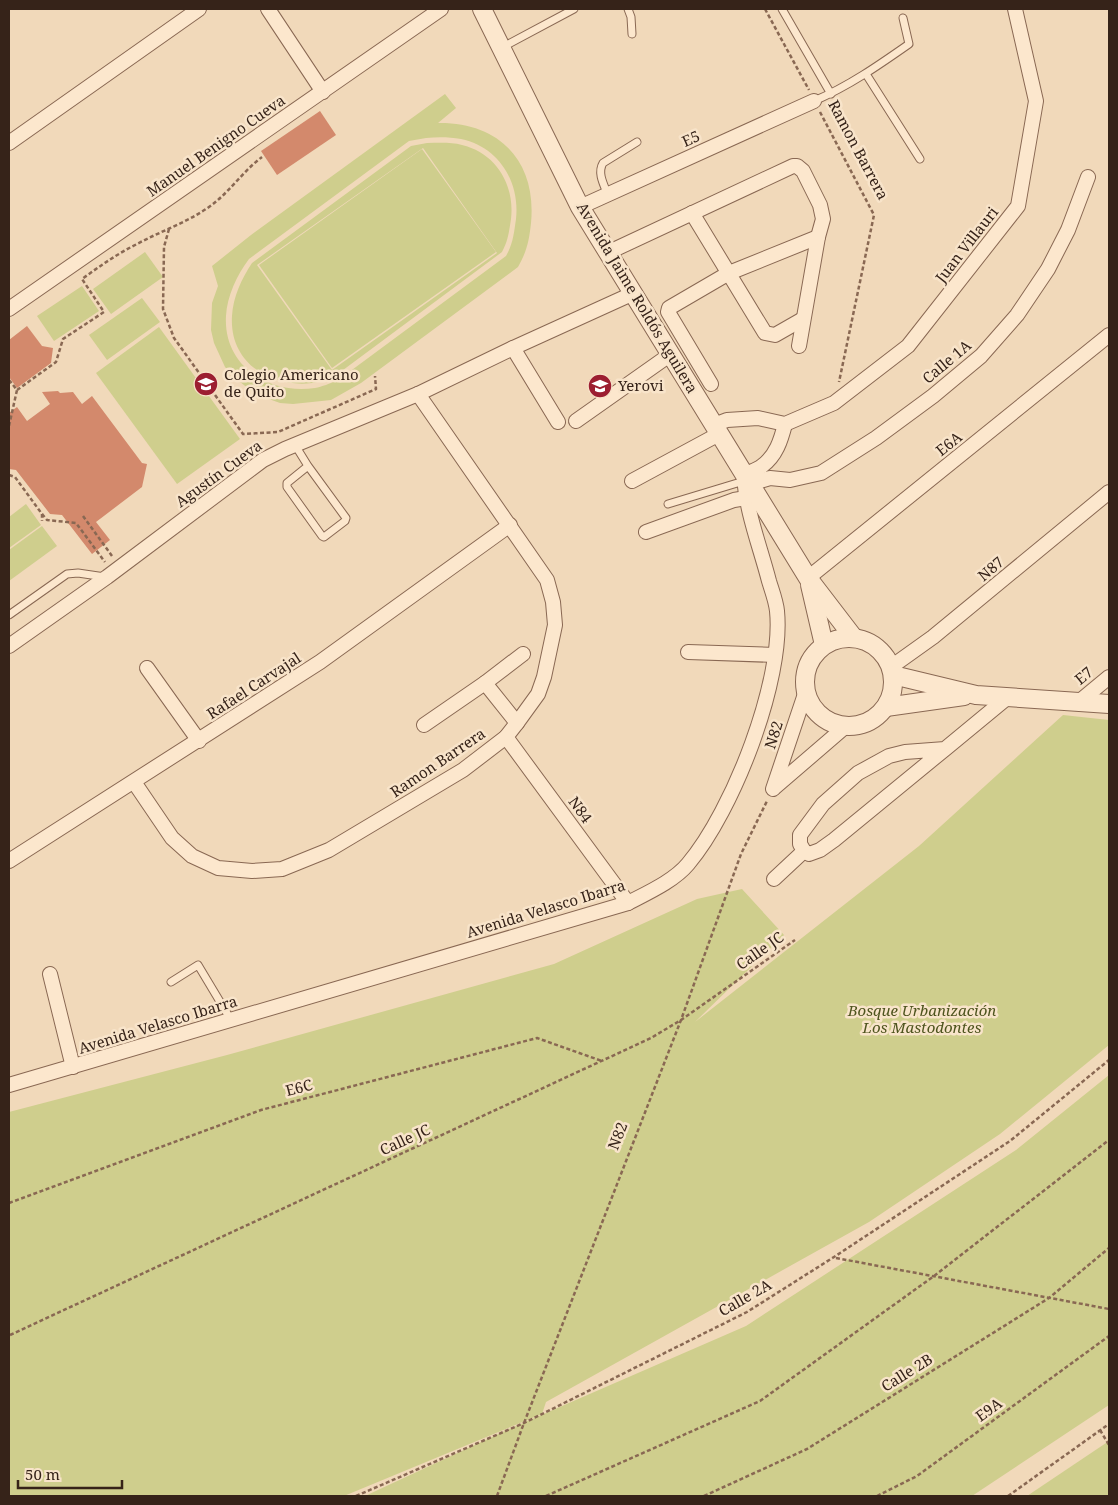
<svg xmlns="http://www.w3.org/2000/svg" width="1118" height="1505" font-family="'Noto Serif',serif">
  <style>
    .green { fill: #cfce8d; fill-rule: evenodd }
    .building { fill: #d3896c }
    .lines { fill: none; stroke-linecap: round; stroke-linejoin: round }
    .service-casing { stroke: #896853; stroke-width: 9 }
    .minor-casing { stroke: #896853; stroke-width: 16 }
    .tertiary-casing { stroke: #896853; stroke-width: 20 }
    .path { stroke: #896853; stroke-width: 2.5; stroke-dasharray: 4 2.5; stroke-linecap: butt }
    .service { stroke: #fce7cd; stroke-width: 7 }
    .minor { stroke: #fce7cd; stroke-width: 14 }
    .tertiary { stroke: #fce7cd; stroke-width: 18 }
    .labels { text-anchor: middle; stroke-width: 5; stroke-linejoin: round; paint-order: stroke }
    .street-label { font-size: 15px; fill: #362319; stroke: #f8e4ca }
    .poi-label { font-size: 15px; fill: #362319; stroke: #f8e4ca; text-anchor: start }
    .park-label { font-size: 15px; font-style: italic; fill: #4e541e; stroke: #f8e4ca }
  </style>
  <rect width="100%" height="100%" fill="#f1d9ba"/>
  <!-- green -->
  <g class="green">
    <path d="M445,94l11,14 -18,15c61,-1 99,38 93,100 -2,18 -4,28 -13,44l-157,116 -30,17 -38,4 -13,-1 -25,-9 -21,-17 -9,-10 -11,-24 -3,-13 1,-27 6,-17 -6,-20 39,-31zM426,138c12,-1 23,-1 35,1 38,8 59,43 55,80 -2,14 -3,25 -10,37l-169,125c-7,2 -15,6 -22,7 -46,7 -92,-22 -89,-72 1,-20 11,-41 23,-57l160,-118z"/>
    <path d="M427,143c12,0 24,-1 35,2 34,8 53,40 49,74 -2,13 -3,22 -9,33l-167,124c-8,3 -15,6 -23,7 -41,5 -83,-20 -80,-67 1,-19 10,-38 20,-53l159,-117zM423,148l74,105 -165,117 -75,-105z"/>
    <polygon points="422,149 496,252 332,368 259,265"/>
    <polygon points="145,252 163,277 111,314 93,289"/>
    <polygon points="82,286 99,311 54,341 37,316"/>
    <polygon points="142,298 160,322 107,360 89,335"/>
    <polygon points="159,327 240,439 177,484 96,373"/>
    <polygon points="26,504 41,525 9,548 9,517"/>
    <polygon points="42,526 57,546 9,581 9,550"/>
    <polygon points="1063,715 1109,720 1109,1045 1000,1134 869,1222 546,1402 542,1414 344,1496 9,1496 9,1112 227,1055 554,964 697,899 742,889 784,935 695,1022 919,846"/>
    <polygon points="1109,1075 1109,1405 972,1496 365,1496 507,1430 746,1326 1016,1150"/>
    <polygon points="1109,1441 1109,1496 1027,1496"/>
  </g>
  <!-- building -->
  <g class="building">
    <polygon points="320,111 336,135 277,175 261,151"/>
    <polygon points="27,326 42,346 53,348 51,363 17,388 9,377 9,340"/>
    <polygon points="58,391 60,393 73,392 82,404 92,396 142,463 147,464 142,487 96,522 110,540 92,554 62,515 50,514 16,470 9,469 9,413 17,407 27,421 50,404 42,392"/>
  </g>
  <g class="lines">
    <!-- service casing -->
    <g class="service-casing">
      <g id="service">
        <polyline points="628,9 631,17 632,34"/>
        <polyline points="782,9 831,94"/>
        <polyline points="501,48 574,9"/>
        <polyline points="866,74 920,159"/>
        <path d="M814,101c35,-15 65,-36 95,-57l-6,-26"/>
        <path d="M608,195c-4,-10 -11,-22 -5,-32l34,-21"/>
        <polyline points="295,445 308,466 346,518 345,521 324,537 322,536 287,487 287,483 308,466"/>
        <polyline points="668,504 744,481"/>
        <polyline points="9,615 67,574 78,573 105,577"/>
        <polyline points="171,982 198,965 231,1020"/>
      </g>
    </g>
    <!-- minor casing -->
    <g class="minor-casing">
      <g id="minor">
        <polyline points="268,9 323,92"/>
        <polyline points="9,143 199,9"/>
        <polyline points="580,207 814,101"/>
        <polyline points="692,213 765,333 775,335 803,319"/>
        <polyline points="609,252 793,166 797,166 803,171 820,205 823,219 818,237 799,346"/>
        <polyline points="9,309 441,9"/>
        <polyline points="513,348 558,422"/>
        <polyline points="711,384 668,312 669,308 729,273 818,237"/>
        <polyline points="576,421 671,354"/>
        <polyline points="714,425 727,420 758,418 785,424 834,403 908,346 1018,206 1036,101 1015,9"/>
        <polyline points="632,481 719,434"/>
        <polyline points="750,484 770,478 790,480 821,473 876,438 933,396 981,356 1017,315 1048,269 1068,230 1088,177"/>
        <polyline points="646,532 734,500 746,498"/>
        <polyline points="808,578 1109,335"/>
        <polyline points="9,646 107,577 263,460 285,449 418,394 513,348 634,293"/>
        <polyline points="688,652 775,655"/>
        <polyline points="891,667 933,637 1109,492"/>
        <polyline points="147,668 199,741"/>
        <polyline points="485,683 523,654"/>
        <polyline points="1080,701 1109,677"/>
        <polyline points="424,725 485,683 517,723"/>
        <polyline points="506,737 628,903"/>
        <polyline points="945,749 834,840 820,850 809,854 804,851 800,844 800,835 823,804 858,773 889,756 905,752 945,749 1008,697"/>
        <polyline points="134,782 172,838 192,856 218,868 252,871 282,869 329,850 463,770 506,737 517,723 538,694 544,677 555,625 553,602 547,580 418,394"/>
        <polyline points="774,788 846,726"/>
        <polyline points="773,789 806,691"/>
        <polyline points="9,861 320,662 510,525"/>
        <polyline points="774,879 804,851"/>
        <polyline points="50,974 73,1067"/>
        <path d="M9,1085l619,-182c19,-10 46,-22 60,-39 45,-53 96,-184 89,-253 -1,-10 -5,-20 -8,-30 -9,-35 -23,-69 -25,-106 5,-3 13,-5 18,-9 14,-10 19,-26 23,-42"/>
      </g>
    </g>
    <!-- tertiary casing -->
    <g class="tertiary-casing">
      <g id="tertiary">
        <polyline points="482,9 580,207 808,578 854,638"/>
        <polyline points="810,585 824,645"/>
        <circle cx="849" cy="682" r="44"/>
        <polyline points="893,675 976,695 1109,704"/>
        <polyline points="886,707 964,696"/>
      </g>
    </g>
    <!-- path -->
    <g class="path">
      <polyline points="765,9 809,90"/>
      <polyline points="820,112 874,215 839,382"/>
      <polyline points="169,229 164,247 163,309 174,338 243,434 278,432 376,389 375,376"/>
      <polyline points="9,380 17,390 9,426"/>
      <path d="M17,390l39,-28 7,-23 41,-27 -22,-33c18,-13 35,-25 55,-35 24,-13 49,-21 72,-37 20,-14 33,-35 53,-50"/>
      <polyline points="9,475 15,477 42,514 42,521"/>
      <polyline points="42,514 47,520 76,523 105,562"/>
      <polyline points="83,516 112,556"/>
      <polyline points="9,1203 261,1110 537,1038 602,1061"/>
      <polyline points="836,1258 1109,1309"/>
      <polyline points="10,1335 651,1038 681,1020 795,940"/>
      <polyline points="1100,1430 1109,1445"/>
      <polyline points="356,1496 524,1423 747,1312 834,1257 1010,1141 1109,1060"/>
      <polyline points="497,1496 524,1423 681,1020 741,854 767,801"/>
      <polyline points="546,1496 760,1401 934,1276 1109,1140"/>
      <polyline points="704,1496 807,1449 1049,1298 1109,1248"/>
      <polyline points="877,1496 917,1476 1109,1336"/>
      <polyline points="1008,1496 1109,1424"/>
    </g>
    <!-- service -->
    <use href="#service" class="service"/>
    <!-- minor -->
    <use href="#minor" class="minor"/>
    <!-- tertiary -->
    <use href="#tertiary" class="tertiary"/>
  </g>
  <!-- icons -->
  <defs>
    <g id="school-disc" transform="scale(1.25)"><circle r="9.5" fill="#9c1e31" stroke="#f8e4ca"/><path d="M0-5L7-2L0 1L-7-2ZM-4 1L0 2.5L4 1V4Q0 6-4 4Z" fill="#fff"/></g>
    <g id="university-disc" transform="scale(1.25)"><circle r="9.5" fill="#9c1e31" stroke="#f8e4ca"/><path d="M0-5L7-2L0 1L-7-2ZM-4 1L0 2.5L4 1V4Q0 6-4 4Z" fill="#fff"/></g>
  </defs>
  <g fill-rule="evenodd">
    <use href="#school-disc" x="206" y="384"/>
    <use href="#university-disc" x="600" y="386"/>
  </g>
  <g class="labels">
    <!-- street labels -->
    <g class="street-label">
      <text transform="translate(691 139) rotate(-24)" y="5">E5</text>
      <text transform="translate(216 146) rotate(-35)" y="5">Manuel Benigno Cueva</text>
      <text transform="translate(858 150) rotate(62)" y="5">Ramon Barrera</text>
      <text transform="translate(967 245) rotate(-52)" y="5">Juan Villauri</text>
      <text transform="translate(637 298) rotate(59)" y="5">Avenida Jaime Roldós Aguilera</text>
      <text transform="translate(947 362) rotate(-40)" y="5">Calle 1A</text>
      <text transform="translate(949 444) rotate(-39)" y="5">E6A</text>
      <text transform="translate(219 474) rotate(-36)" y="5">Agustín Cueva</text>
      <text transform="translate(991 569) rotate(-40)" y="5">N87</text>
      <text transform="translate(1084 676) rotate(-39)" y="5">E7</text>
      <text transform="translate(254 686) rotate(-33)" y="5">Rafael Carvajal</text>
      <text transform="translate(774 735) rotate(-72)" y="5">N82</text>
      <text transform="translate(438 763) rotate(-34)" y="5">Ramon Barrera</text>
      <text transform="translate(580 810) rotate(54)" y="5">N84</text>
      <text transform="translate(546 909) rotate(-17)" y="5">Avenida Velasco Ibarra</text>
      <text transform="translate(760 951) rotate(-35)" y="5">Calle JC</text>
      <text transform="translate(158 1025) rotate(-17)" y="5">Avenida Velasco Ibarra</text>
      <text transform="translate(299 1088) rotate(-15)" y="5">E6C</text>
      <text transform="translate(618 1136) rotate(-69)" y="5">N82</text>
      <text transform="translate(405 1140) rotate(-25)" y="5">Calle JC</text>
      <text transform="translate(745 1298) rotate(-30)" y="5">Calle 2A</text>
      <text transform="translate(907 1373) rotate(-32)" y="5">Calle 2B</text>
      <text transform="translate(989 1410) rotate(-36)" y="5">E9A</text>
    </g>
    <!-- poi labels -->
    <g class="poi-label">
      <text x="224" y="380">Colegio Americano<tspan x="224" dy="17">de Quito</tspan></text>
      <text x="618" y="391">Yerovi</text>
    </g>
    <!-- park labels -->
    <g class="park-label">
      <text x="922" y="1016">Bosque Urbanización<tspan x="922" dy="17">Los Mastodontes</tspan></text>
    </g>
  </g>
  <!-- border -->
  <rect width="1118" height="1505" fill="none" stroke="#362319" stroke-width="20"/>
  <!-- scale -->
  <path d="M18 1480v8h104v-8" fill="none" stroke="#362319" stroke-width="2.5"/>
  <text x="25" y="1480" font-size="15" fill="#362319" stroke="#f8e4ca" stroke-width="4" paint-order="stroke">50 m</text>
</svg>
